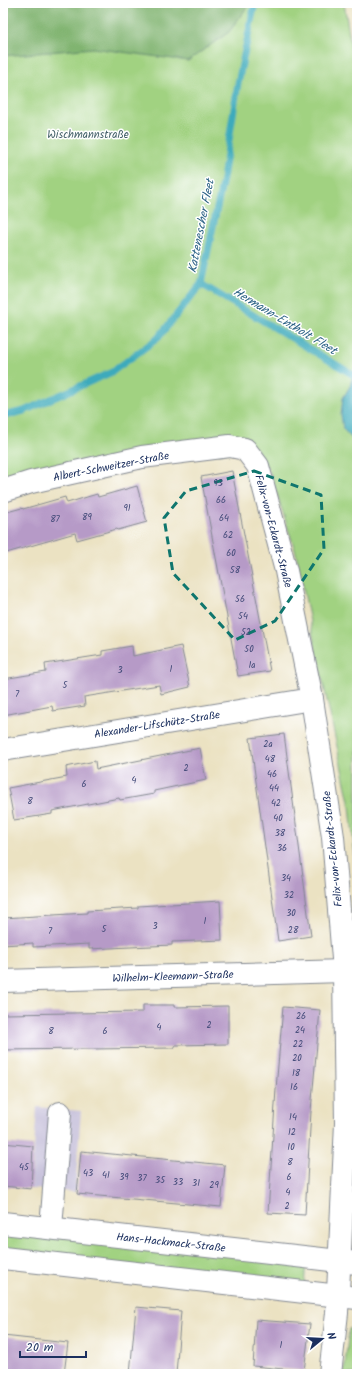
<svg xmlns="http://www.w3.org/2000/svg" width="360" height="1377" font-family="Kalam,sans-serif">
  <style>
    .industrial { fill: #c6c0da }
    .green { fill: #a1d281; stroke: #5e8070 }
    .forest { fill: #80b46f; stroke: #4e7266 }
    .water { fill: #3daabc; stroke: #2c6c8d }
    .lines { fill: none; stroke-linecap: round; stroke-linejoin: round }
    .stream { stroke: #3daabc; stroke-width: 7 }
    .building { fill: #b69ac7 }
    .minor-casing { stroke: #838890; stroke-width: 24 }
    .minor { stroke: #fff; stroke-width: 22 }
    .marked { fill: none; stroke: #0f766e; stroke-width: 3; stroke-dasharray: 8 5; stroke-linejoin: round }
    .labels { text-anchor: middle; stroke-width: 3; stroke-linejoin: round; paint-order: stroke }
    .number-label { font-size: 9px; fill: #424a78 }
    .park-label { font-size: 11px; fill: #436068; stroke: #fff }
    .street-label { font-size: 11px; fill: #1b2f5e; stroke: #fff }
    .water-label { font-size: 12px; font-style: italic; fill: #296084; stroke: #fff }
  </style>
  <rect width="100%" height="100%" fill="#fff"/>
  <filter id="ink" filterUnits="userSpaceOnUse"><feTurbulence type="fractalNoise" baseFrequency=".025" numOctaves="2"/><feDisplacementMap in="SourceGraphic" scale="8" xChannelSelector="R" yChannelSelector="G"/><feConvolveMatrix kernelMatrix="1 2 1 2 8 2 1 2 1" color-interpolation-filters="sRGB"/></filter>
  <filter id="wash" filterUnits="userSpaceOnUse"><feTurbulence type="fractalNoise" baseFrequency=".012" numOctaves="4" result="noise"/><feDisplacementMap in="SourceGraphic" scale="16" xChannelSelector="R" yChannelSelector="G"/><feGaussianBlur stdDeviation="0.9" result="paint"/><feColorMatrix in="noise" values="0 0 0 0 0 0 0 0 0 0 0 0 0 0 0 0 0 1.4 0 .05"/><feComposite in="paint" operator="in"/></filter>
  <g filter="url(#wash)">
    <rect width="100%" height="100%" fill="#ebe2c2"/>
    <!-- industrial -->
    <polygon class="industrial" points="37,1107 81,1111 75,1192 31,1189"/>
    <!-- green -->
    <g class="green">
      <polygon points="3,3 344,3 357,82 357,877 350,806 314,641 296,553 270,473 256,448 3,483"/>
      <polygon points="3,1229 306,1263 304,1286 3,1251"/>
      <polygon points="357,1324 357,1374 344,1374 349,1329"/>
    </g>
    <!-- forest -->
    <polygon class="forest" points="3,3 250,3 229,32 188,61 93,48 3,56"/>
    <!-- water -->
    <polygon class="water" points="357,374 357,444 343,429 341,415 343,398 350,386 353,375"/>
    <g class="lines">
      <!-- stream -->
      <g class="stream">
        <polyline points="201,284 357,377"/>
        <polyline points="3,416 24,411 112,372 158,338 201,284 223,179 238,83 255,3"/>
      </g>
    </g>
    <g id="blocks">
      <!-- building -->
      <g class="building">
        <polygon points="232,471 270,671 238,676 201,477"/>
        <polygon points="137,486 147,522 118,530 117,529 77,540 75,533 3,554 3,513 22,508 23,509 65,497 67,503 97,494 98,497"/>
        <polygon points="132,646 133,656 181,646 190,687 161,694 159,685 84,697 85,706 53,711 52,706 3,715 3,679 46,672 45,664 102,655 102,651"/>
        <polygon points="284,734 311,936 278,941 250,738"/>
        <polygon points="200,748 206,780 154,791 154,794 120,800 119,798 52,811 52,814 14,820 8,788 67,777 66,767 95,761 96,769"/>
        <polygon points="220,901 222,940 172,942 172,945 89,949 89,944 33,947 33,943 3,945 3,918 87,913 87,911 138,908 138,906"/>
        <polygon points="143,1005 174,1005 174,1007 228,1006 228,1044 175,1045 175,1048 3,1050 3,1014 143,1012"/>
        <polygon points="283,1007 320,1010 311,1111 305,1215 268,1213 276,1089"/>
        <polygon points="3,1143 33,1146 31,1189 3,1186"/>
        <polygon points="81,1151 225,1165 221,1207 77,1194"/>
        <polygon points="136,1307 181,1311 176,1374 130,1374"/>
        <polygon points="256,1320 310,1324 304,1371 253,1366"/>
        <polygon points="3,1336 68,1343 64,1374 3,1374"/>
      </g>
    </g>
  </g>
  <g filter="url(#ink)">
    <use href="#blocks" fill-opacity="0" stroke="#838890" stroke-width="1"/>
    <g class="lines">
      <!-- minor casing -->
      <g class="minor-casing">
        <g id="minor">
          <polyline points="3,491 31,482 142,457 230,446 245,449 258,466 286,571 312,699 333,837 344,971 346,1123 337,1313 330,1374"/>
          <polyline points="3,750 312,699"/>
          <polyline points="3,981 344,971"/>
          <polyline points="3,1223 357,1263"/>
          <polyline points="51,1228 60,1113"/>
          <polyline points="3,1258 357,1298"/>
        </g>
      </g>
      <!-- minor -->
      <use href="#minor" class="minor"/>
    </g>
  </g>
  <!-- marked area -->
  <path class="marked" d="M254,471l67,24 3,54 -49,72 -40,19 -62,-67 -9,-55 22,-27z"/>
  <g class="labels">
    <!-- number labels -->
    <g class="number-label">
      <text x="218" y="486">93</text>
      <text x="221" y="503">66</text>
      <text x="127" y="511">91</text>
      <text x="87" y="520">89</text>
      <text x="224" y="521">64</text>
      <text x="55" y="522">87</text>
      <text x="228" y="538">62</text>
      <text x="231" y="556">60</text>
      <text x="235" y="573">58</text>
      <text x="240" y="602">56</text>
      <text x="243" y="619">54</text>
      <text x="246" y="635">52</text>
      <text x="249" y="652">50</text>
      <text x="252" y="668">1a</text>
      <text x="171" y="672">1</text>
      <text x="120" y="673">3</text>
      <text x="65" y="688">5</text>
      <text x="17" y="697">7</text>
      <text x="268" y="747">2a</text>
      <text x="270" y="762">48</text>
      <text x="186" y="771">2</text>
      <text x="272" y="777">46</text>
      <text x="134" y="783">4</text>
      <text x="84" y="787">6</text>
      <text x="274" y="791">44</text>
      <text x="30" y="804">8</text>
      <text x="276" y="806">42</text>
      <text x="278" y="821">40</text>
      <text x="280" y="836">38</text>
      <text x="282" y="851">36</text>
      <text x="286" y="881">34</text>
      <text x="289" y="898">32</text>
      <text x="291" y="916">30</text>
      <text x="205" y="924">1</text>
      <text x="155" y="929">3</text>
      <text x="104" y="932">5</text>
      <text x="293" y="933">28</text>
      <text x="50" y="934">7</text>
      <text x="301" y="1019">26</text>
      <text x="209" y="1028">2</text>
      <text x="159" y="1030">4</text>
      <text x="300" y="1033">24</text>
      <text x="51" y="1034">8</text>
      <text x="105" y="1034">6</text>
      <text x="298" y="1047">22</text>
      <text x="297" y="1061">20</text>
      <text x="296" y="1076">18</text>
      <text x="294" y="1090">16</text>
      <text x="293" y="1120">14</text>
      <text x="292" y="1135">12</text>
      <text x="291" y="1150">10</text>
      <text x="290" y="1165">8</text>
      <text x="24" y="1170">45</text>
      <text x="88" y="1176">43</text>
      <text x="106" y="1178">41</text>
      <text x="124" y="1180">39</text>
      <text x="289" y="1180">6</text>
      <text x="142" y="1181">37</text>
      <text x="160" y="1183">35</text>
      <text x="178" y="1185">33</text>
      <text x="196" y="1186">31</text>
      <text x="214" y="1188">29</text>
      <text x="288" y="1195">4</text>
      <text x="287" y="1209">2</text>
      <text x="281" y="1348">1</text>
    </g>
    <!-- park labels -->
    <g class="park-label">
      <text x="88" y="138">Wischmannstraße</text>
    </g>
    <!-- street labels -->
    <g class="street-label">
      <text transform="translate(111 466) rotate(-11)" y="4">Albert-Schweitzer-Straße</text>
      <text transform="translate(274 531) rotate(75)" y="4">Felix-von-Eckardt-Straße</text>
      <text transform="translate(157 724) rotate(-9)" y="4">Alexander-Lifschütz-Straße</text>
      <text transform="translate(332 849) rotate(-96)" y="4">Felix-von-Eckardt-Straße</text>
      <text transform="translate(173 976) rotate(-2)" y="4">Wilhelm-Kleemann-Straße</text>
      <text transform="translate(171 1242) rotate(6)" y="4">Hans-Hackmack-Straße</text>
    </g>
    <!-- water labels -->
    <g class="water-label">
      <text transform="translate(201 226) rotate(-79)" y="4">Kattenescher Fleet</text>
      <text transform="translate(285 321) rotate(31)" y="4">Hermann-Entholt Fleet</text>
    </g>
  </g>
  <!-- margin -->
  <rect width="360" height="1377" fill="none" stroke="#fff" stroke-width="16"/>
  <!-- north arrow -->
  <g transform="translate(322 1339) rotate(72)" stroke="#ffffff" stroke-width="3" paint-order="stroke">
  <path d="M0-3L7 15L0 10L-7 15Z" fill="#1b2f5e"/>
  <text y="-6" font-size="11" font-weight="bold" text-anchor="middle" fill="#1b2f5e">N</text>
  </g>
  <!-- scale -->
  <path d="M20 1351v6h66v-6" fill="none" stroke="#1b2f5e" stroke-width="2"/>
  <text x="26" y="1351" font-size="12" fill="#1b2f5e" stroke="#ffffff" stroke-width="3" paint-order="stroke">20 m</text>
</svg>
